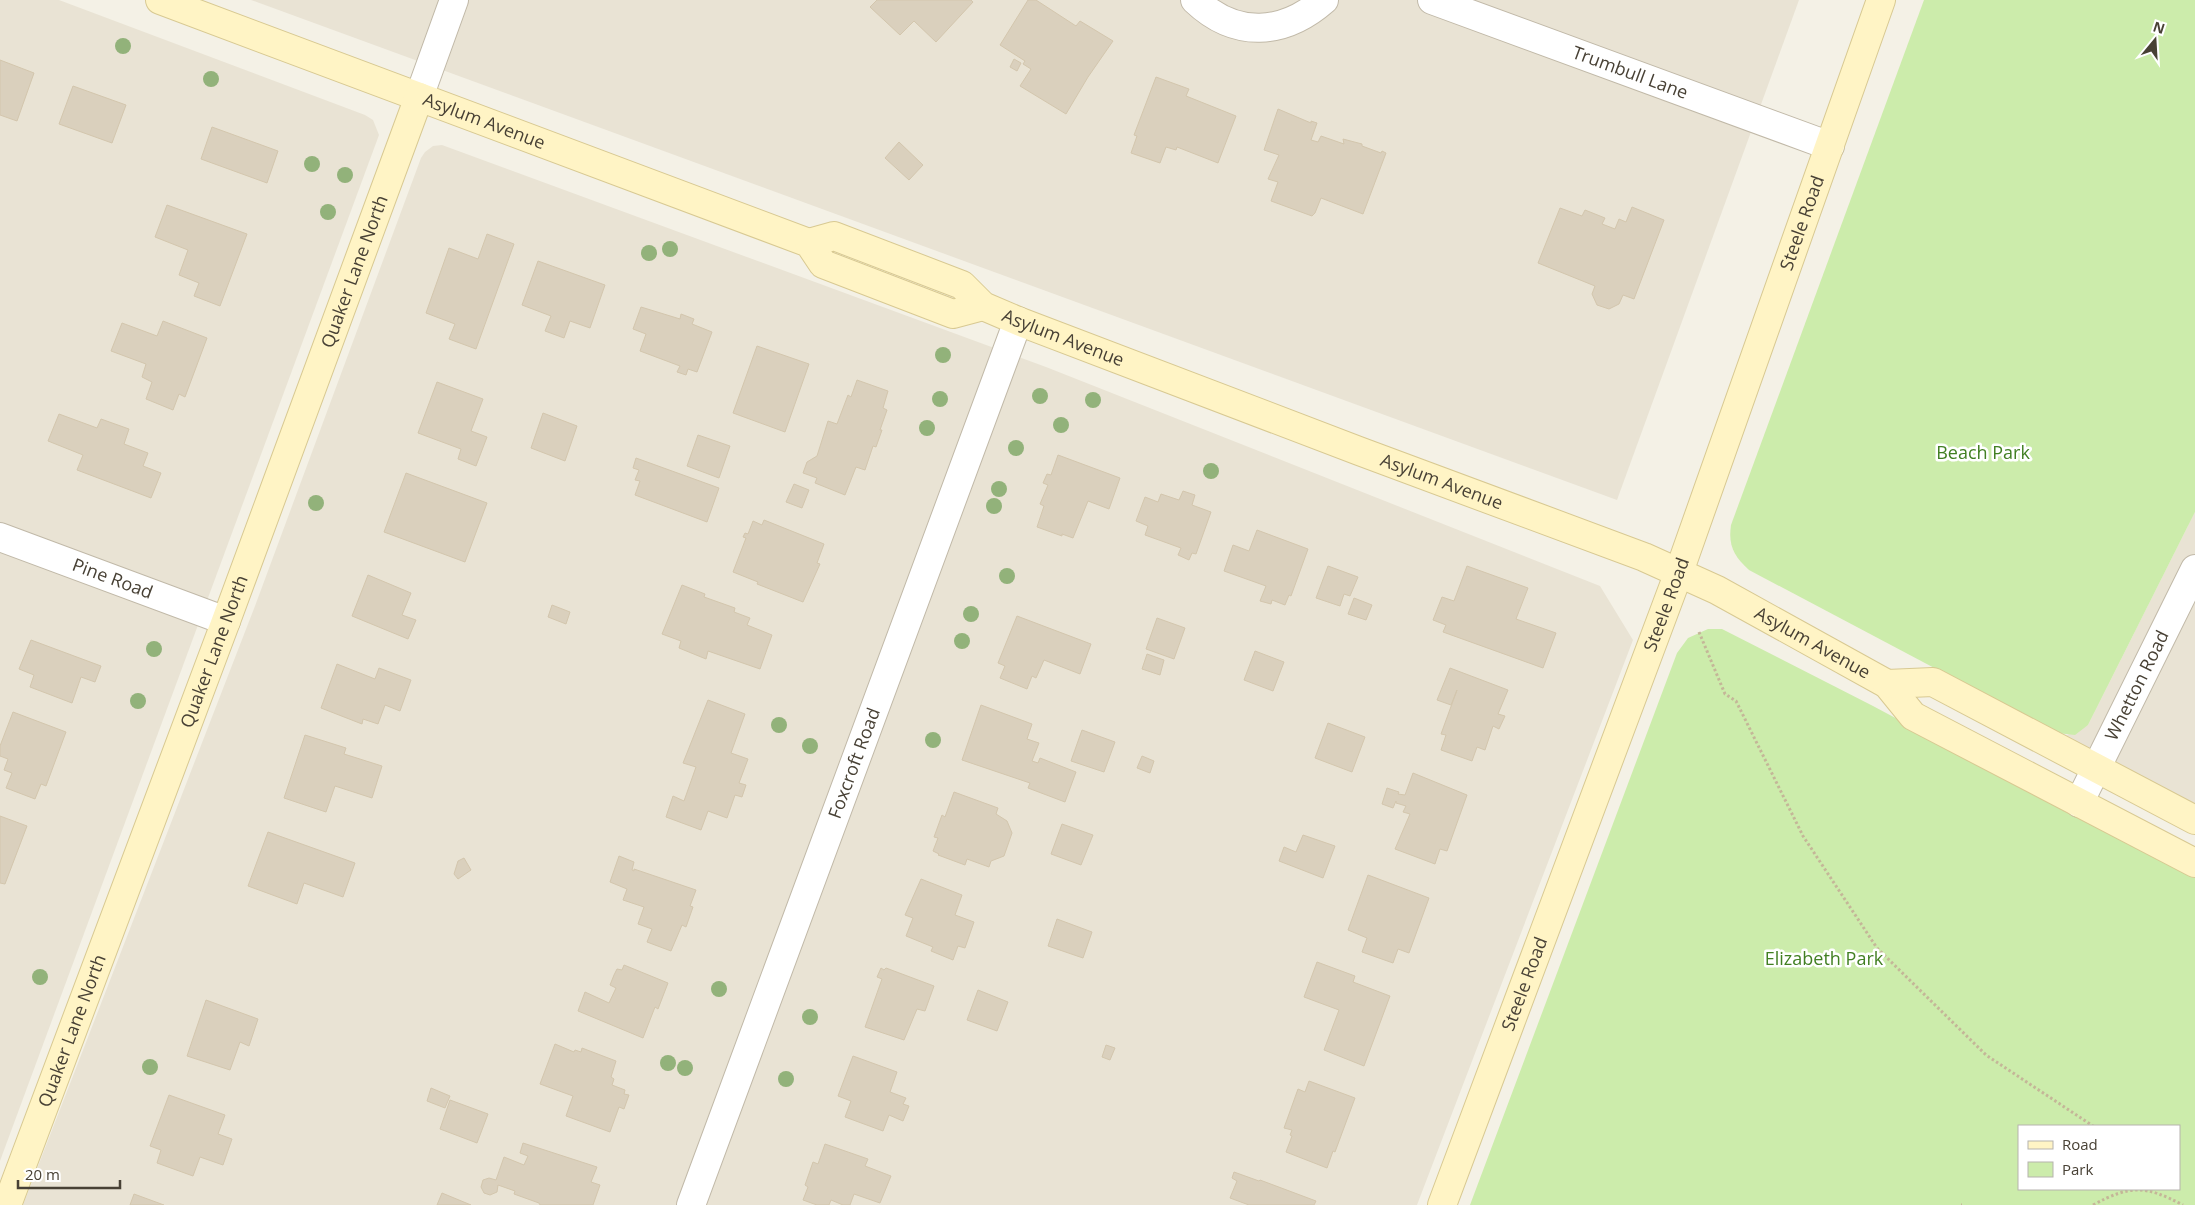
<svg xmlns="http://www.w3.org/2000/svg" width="2195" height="1205" font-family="'Open Sans',sans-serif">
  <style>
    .residential { fill: #e9e3d4 }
    .green { fill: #ccecab; fill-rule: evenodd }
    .building { fill: #dad0bd; stroke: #d3c6ad }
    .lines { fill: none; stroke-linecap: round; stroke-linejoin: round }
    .street-casing { stroke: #c1b9a8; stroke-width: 30 }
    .secondary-casing { stroke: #d8c992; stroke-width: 30 }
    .path { stroke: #c4b698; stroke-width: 3; stroke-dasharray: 2.5 2.5; stroke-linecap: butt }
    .street { stroke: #fff; stroke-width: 28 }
    .secondary { stroke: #fff4c5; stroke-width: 28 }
    .tree { fill: #92b27a }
    .labels { text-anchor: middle; stroke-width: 5; stroke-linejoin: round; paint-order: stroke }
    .street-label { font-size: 18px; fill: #484135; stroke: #fff }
    .park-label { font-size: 18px; fill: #417f22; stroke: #fff }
  </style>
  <rect width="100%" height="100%" fill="#f4f1e6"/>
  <!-- residential -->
  <g class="residential">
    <polygon points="0,0 59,0 365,115 373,120 379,135 0,1161"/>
    <polygon points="251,0 1799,0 1617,500"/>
    <polygon points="442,145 1046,367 1600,586 1633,640 1417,1205 23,1205 255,606 421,158 425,152 433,146"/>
    <polygon points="2195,512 2195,805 2057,733 2067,735 2088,725"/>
  </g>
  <!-- green -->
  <g class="green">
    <path d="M1924,0h271v512l-107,213 -13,10 -18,-2 -308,-163c-15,-14 -21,-24 -18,-45z"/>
    <path d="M1708,629h14l151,77 322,172v327h-725l207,-552 11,-15zM2019,1126h160v63h-160z"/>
  </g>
  <!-- building -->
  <g class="building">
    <polygon points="877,0 971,0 973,2 936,42 914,21 900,35 870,7"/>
    <polygon points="1028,0 1036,0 1076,26 1080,21 1113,41 1088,77 1066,114 1020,86 1031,69 1023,64 1025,61 1000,45"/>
    <polygon points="1014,59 1021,63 1017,71 1010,67"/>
    <polygon points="0,60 34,73 17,121 0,115"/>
    <polygon points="1156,77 1189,89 1186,96 1236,116 1218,163 1177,147 1176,150 1166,147 1160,163 1131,153 1137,136 1134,135"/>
    <polygon points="73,86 126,105 112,143 59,124"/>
    <polygon points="1278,109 1311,123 1311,121 1317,123 1311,140 1318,142 1321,136 1344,144 1343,139 1362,144 1362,146 1381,153 1382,151 1386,153 1363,214 1321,198 1315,213 1312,216 1271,201 1278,182 1268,179 1279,155 1264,150"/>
    <polygon points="212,127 278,151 267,183 201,159"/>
    <polygon points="899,142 923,165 909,180 885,158"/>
    <polygon points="167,205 247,234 220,306 194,296 199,283 179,275 188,250 155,237"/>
    <polygon points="1632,207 1664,220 1634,299 1623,295 1619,304 1609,309 1597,305 1592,294 1595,286 1538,263 1560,208 1582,216 1585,210 1605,218 1602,224 1615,229 1619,219 1626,222"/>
    <polygon points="487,234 514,244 476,349 449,339 455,324 426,313 449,248 478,259"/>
    <polygon points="538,261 605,285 590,328 570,321 564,338 545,331 551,316 522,305"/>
    <polygon points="641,307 680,319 681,314 694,319 692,324 712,332 697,372 688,369 686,375 677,372 680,366 640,351 646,334 633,329"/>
    <polygon points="163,321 207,338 185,397 179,394 173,410 146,399 152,382 142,377 146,364 111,351 122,323 157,336"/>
    <polygon points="757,346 809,364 785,432 733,413"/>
    <polygon points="857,380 888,391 883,408 887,410 880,430 882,430 876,447 873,446 865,470 856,467 845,495 815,483 817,478 803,473 807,462 817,456 828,421 837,424 848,395 851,397"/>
    <polygon points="437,382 483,399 471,431 487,437 476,466 458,459 461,449 418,433"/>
    <polygon points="543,413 577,426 565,461 531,448"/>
    <polygon points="59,414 97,428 101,419 129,429 124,444 148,453 143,466 161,473 151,498 77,470 83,455 48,441"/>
    <polygon points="698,435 730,446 719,478 687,466"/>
    <polygon points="1058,455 1120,478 1109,509 1088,501 1073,538 1062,534 1062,536 1037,527 1044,506 1040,504 1048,485 1043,483 1047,474 1051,475"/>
    <polygon points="636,458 719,488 707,522 635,495 640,481 635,480 639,470 633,468"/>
    <polygon points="406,473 487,503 465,562 384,532"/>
    <polygon points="794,484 809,490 802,508 786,502"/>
    <polygon points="1183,491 1195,495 1192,505 1211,512 1196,554 1192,553 1189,560 1178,555 1181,548 1145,535 1148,526 1136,521 1145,497 1158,502 1161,494 1179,500"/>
    <polygon points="764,520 824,544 817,563 820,564 803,602 757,584 758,582 733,572 746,538 743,537 745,533 748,534 753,521 762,525"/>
    <polygon points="1257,530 1308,549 1291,596 1289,595 1285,605 1272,600 1271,604 1260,601 1266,586 1224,571 1233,545 1249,551"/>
    <polygon points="1328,566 1358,577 1350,596 1344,594 1340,606 1316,598"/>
    <polygon points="1467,566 1528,588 1516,619 1556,633 1543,668 1443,632 1446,625 1433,620 1442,597 1454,601"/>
    <polygon points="368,575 411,593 402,615 416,620 408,639 352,616"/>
    <polygon points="682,585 705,594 704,597 735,608 734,612 750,618 747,625 772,635 760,669 708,651 706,659 679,648 681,641 662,634"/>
    <polygon points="1354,598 1372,605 1366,620 1348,614"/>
    <polygon points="552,605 570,612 566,624 548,617"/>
    <polygon points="1017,616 1091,644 1080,674 1044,660 1036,678 1032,676 1027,689 1000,678 1005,666 998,663"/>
    <polygon points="1157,618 1185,628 1174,659 1146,649"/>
    <polygon points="31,640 101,666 95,682 81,677 72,703 30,687 34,675 19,669"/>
    <polygon points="1255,651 1284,662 1273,691 1244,680"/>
    <polygon points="1147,654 1164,660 1160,675 1142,669"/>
    <polygon points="337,664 375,679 379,668 411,680 400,711 385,705 378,724 363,719 362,724 321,708"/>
    <polygon points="1450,668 1508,690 1498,714 1505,716 1499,729 1493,726 1485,750 1477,747 1472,761 1441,750 1446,735 1441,734 1457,690 1451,705 1437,700"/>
    <polygon points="708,700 745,714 731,753 748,759 739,783 746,785 742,797 735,795 727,818 708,811 701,830 666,817 673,796 684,801 696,767 683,763"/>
    <polygon points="981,705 1032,724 1027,739 1039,743 1032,761 1038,763 1040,758 1076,772 1065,802 1028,788 1030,783 962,760"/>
    <polygon points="13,712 66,732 46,786 41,784 35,799 6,788 12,773 4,770 8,759 0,756 0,746"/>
    <polygon points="1328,723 1365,737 1352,772 1315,758"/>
    <polygon points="1082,730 1115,742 1104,772 1071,761"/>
    <polygon points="305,735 346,748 344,754 382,766 372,798 335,786 326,812 284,798"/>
    <polygon points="1142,756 1154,761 1150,773 1137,768"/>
    <polygon points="1413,773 1467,795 1447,851 1440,849 1435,864 1395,849 1410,814 1403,812 1406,806 1396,803 1396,801 1393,808 1382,804 1387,788 1399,792 1398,794 1405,795"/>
    <polygon points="954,792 998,808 996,814 1007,821 1012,833 1004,856 991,861 989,867 967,859 965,865 938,855 939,854 933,851 938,838 934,837 942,815 945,817"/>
    <polygon points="0,816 27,826 5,884 0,883"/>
    <polygon points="1062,824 1093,835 1081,865 1051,854"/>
    <polygon points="268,832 355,863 343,897 304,883 297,904 248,886"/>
    <polygon points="1303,835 1335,846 1323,878 1279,861 1284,847 1296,852"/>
    <polygon points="619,856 634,862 632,870 634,871 634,869 696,890 690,906 693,907 686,927 682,925 671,951 647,942 652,929 638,924 644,907 623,900 627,889 610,882"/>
    <polygon points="464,858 471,870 458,879 454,874 458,861"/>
    <polygon points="1368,875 1429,898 1409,953 1398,949 1393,963 1362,952 1367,938 1348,930"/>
    <polygon points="921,879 962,895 955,915 974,922 965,948 958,946 953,960 931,951 933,947 906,936 913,918 905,915"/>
    <polygon points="1057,919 1092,932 1083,958 1048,946"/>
    <polygon points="1317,962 1355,976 1353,982 1390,996 1364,1066 1324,1050 1339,1010 1304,997"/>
    <polygon points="624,965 668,983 658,1009 655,1007 643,1038 578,1011 585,992 609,1003 616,988 610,985 614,975 617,969 622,970"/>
    <polygon points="881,968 884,970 886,968 934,986 925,1011 917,1009 904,1040 865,1027 882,979 877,977"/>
    <polygon points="978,990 1008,1002 997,1031 967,1020"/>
    <polygon points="206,1000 258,1019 249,1046 240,1042 230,1070 187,1056"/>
    <polygon points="555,1044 574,1052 575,1050 581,1052 582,1048 616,1061 611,1077 614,1079 612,1085 625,1090 624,1094 629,1095 624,1109 619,1107 610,1132 566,1116 573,1096 540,1084"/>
    <polygon points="1106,1045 1115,1048 1110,1060 1102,1057"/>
    <polygon points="853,1056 897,1072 890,1092 906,1098 903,1104 909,1106 903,1121 889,1115 883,1131 845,1117 851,1101 838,1096"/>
    <polygon points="1309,1081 1355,1098 1335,1152 1333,1151 1327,1168 1286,1152 1292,1136 1290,1135 1292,1130 1284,1128 1298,1089 1305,1092"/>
    <polygon points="431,1088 450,1096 445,1108 427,1101"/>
    <polygon points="169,1095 225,1115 218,1134 232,1139 223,1165 200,1157 193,1176 157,1163 161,1150 150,1146"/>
    <polygon points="450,1100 488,1114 477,1143 440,1129"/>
    <polygon points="523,1143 597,1167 591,1182 600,1185 593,1205 540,1205 539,1203 514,1194 515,1191 498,1185 497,1192 490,1195 484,1193 481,1187 483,1180 489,1178 496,1180 504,1157 524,1165 528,1156 520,1153"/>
    <polygon points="825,1144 868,1159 865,1166 891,1176 880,1203 854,1194 850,1205 843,1205 831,1200 829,1205 817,1205 803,1200 808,1187 805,1185 813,1162 818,1164"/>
    <polygon points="1234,1172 1259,1181 1260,1180 1316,1201 1314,1205 1249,1205 1230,1198 1237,1181 1232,1178"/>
    <polygon points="442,1193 471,1205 437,1205"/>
    <polygon points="134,1194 164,1205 130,1205"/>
  </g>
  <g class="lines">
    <!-- street casing -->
    <g class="street-casing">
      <g id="street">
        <path d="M1195,0c41,39 89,35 129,0"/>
        <path id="s1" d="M1432,0l398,146"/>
        <polyline points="419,97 454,0"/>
        <path id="s2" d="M0,537l226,84"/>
        <path id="s3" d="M2079,803l116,-234"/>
        <path id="s4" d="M691,1205l327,-884"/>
      </g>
    </g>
    <!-- secondary casing -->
    <g class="secondary-casing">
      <g id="secondary">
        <path id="s5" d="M160,0l649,243 14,21 130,50 30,-8"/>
        <path id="s6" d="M809,243l25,-7 128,49 21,21 35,15 341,130 285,106 73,33 170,94 26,32 282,147"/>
        <polyline points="1887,684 1933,682 2195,820"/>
        <path id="s7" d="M7,1205l219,-584 193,-524"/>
        <path id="s8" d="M1442,1205l237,-633 202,-572"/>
      </g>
    </g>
    <!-- path -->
    <g class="path">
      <polyline points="1699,632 1725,694 1736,701 1803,836 1877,948 1986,1055 2093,1126"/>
      <polyline points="1961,1205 1962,1205"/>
      <path d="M2093,1205c37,-20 52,-20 90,0"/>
    </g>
    <!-- street -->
    <use href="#street" class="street"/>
    <!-- secondary -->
    <use href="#secondary" class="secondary"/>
  </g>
  <!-- trees -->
  <g class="tree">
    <circle cx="123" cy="46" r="8"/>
    <circle cx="211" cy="79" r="8"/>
    <circle cx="312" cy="164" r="8"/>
    <circle cx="345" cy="175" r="8"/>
    <circle cx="328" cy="212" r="8"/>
    <circle cx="670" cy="249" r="8"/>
    <circle cx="649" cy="253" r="8"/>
    <circle cx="943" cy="355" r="8"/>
    <circle cx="1040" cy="396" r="8"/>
    <circle cx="940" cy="399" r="8"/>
    <circle cx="1093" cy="400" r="8"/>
    <circle cx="1061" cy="425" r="8"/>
    <circle cx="927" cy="428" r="8"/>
    <circle cx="1016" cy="448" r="8"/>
    <circle cx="1211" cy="471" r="8"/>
    <circle cx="999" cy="489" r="8"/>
    <circle cx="316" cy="503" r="8"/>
    <circle cx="994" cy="506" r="8"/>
    <circle cx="1007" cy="576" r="8"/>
    <circle cx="971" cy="614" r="8"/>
    <circle cx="962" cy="641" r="8"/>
    <circle cx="154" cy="649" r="8"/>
    <circle cx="138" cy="701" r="8"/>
    <circle cx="779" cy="725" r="8"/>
    <circle cx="933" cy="740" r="8"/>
    <circle cx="810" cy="746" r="8"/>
    <circle cx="40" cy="977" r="8"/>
    <circle cx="719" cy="989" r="8"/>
    <circle cx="810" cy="1017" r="8"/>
    <circle cx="668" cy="1063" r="8"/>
    <circle cx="150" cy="1067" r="8"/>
    <circle cx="685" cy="1068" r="8"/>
    <circle cx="786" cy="1079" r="8"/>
  </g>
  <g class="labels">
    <!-- street labels -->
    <g class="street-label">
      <text dy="6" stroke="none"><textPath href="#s1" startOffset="211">Trumbull Lane</textPath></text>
      <text dy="6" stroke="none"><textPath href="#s5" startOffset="346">Asylum Avenue</textPath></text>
      <text dy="6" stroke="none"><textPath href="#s8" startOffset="1046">Steele Road</textPath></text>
      <text dy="6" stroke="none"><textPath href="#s7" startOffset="996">Quaker Lane North</textPath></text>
      <text dy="6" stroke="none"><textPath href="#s6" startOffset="279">Asylum Avenue</textPath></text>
      <text dy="6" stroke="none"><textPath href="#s6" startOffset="684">Asylum Avenue</textPath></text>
      <text dy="6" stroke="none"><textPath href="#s2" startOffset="120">Pine Road</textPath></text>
      <text dy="6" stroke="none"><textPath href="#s8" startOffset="641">Steele Road</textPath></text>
      <text dy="6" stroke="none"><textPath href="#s6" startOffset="1089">Asylum Avenue</textPath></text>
      <text dy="6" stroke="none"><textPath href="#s7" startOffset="591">Quaker Lane North</textPath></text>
      <text dy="6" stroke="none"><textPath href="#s3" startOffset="131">Whetton Road</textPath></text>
      <text dy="6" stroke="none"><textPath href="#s4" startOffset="471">Foxcroft Road</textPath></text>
      <text dy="6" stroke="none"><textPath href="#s8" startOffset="236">Steele Road</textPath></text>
      <text dy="6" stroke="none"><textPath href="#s7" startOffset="186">Quaker Lane North</textPath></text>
    </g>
    <!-- park labels -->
    <g class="park-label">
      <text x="1983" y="459">Beach Park</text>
      <text x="1824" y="965">Elizabeth Park</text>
    </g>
  </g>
  <!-- legend -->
  <rect x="2018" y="1125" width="162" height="65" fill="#ffffff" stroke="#b6b3ae"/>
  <rect x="2028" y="1141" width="25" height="8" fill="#fff4c5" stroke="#b6b3ae"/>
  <text x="2062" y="1150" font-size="15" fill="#484135">Road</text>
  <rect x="2028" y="1162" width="25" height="15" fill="#ccecab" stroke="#b6b3ae"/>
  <text x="2062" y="1175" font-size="15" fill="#484135">Park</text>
  <!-- north arrow -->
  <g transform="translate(2155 40) rotate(18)" stroke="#ffffff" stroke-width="4" paint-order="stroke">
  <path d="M0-4L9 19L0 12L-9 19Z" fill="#484135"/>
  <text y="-8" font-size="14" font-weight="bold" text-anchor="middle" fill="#484135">N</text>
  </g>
  <!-- scale -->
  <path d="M18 1180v8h102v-8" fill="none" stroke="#484135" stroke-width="2.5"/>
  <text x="25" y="1180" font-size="15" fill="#484135" stroke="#ffffff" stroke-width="4" paint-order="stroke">20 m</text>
</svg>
